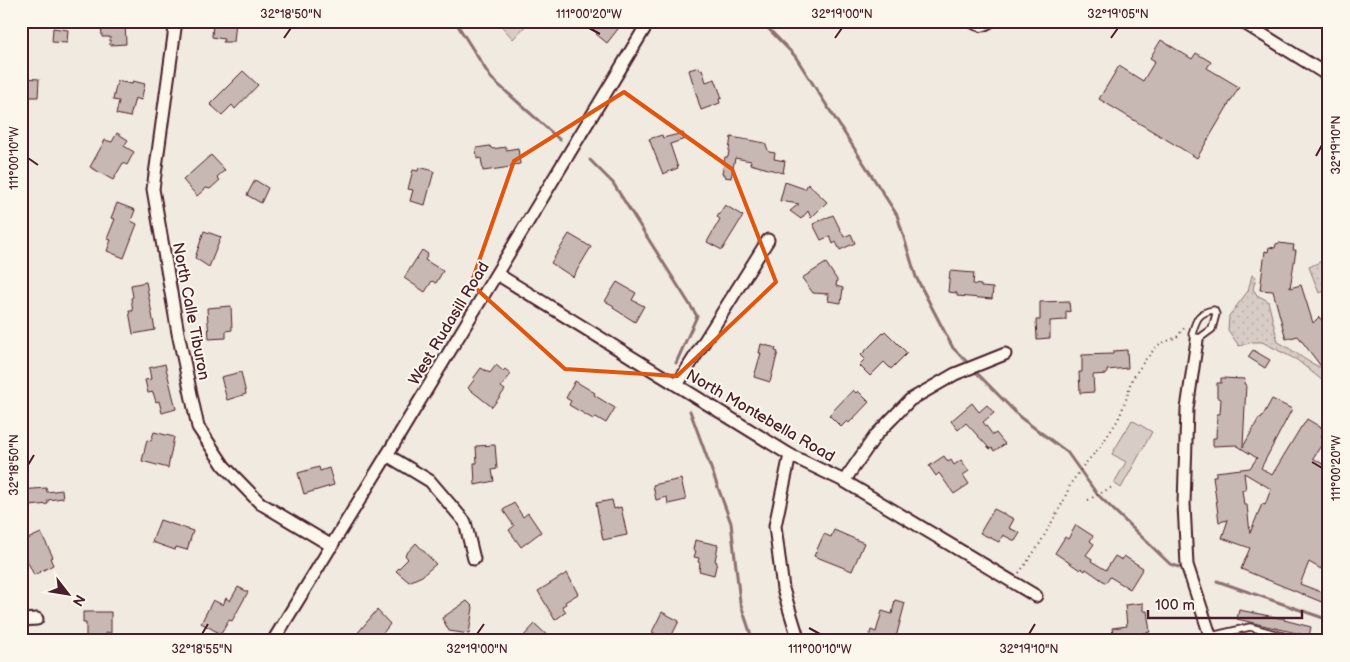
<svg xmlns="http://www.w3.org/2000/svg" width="1350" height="662" font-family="'Balsamiq Sans',sans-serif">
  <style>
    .grass { fill: url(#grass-dots); stroke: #917678 }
    .pitch { fill: #d8ccc6; stroke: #917678 }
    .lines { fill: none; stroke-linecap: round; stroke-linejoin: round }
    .stream { stroke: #8c6f72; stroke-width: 3 }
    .building { fill: #c8b8b3; stroke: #4a1f2b; fill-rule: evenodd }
    .lane-casing { stroke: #4a1f2b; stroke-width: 9 }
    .street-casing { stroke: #4a1f2b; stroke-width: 15 }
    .path { stroke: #4a1f2b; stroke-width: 2; stroke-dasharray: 1 4; stroke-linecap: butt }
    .lane { stroke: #fbf7ec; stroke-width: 5.5 }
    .street { stroke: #fbf7ec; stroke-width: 11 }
    .marked { fill: none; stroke: #e0560e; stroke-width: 4; stroke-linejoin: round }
    .ticks { fill: none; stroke: #4a1f2b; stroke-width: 2 }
    .labels { text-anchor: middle; stroke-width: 4; stroke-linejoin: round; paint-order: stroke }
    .street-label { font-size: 16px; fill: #4a1f2b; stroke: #fbf7ec }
    .neatline { fill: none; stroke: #4a1f2b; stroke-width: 2 }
    .ticks-label { font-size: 12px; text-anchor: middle; fill: #4a1f2b }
  </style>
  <defs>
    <pattern id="grass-dots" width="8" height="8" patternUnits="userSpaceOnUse" patternTransform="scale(1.25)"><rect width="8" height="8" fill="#d8ccc6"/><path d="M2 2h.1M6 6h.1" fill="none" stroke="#bbafaa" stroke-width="1.8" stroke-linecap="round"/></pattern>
  </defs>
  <rect width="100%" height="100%" fill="#f0eae0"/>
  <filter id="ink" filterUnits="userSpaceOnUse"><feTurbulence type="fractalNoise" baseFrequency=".02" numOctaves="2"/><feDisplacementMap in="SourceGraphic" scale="10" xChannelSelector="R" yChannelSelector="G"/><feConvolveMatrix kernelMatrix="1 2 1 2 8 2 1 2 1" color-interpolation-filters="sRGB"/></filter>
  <g filter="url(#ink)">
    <!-- grass -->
    <g class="grass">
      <polygon points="1324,260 1329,264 1329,290 1319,293 1309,267"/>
      <path d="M1252,275l4,2 -3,12 4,6 11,6 10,41c17,8 32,25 51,27l-6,12 -26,-21 -35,-18h-9l-14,4 -11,-16 1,-14 19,-25z"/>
    </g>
    <!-- pitch -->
    <g class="pitch">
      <polygon points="497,21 528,21 529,22 513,39"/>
      <polygon points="1132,420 1152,432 1121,488 1114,483 1126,462 1112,454"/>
    </g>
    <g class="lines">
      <!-- stream -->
      <g class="stream">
        <polyline points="455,21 491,78 560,140"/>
        <polyline points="761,21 795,56 897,215 916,277 953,348 970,365"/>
        <polyline points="590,160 613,183 697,316 676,363"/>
        <polyline points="974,370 1021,418 1067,452 1097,494 1170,564 1179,567"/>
        <polyline points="690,411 731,523 740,602 753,641"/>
        <polyline points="1217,581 1329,620"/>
      </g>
    </g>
    <!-- building -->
    <g class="building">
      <polygon points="101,21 125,21 126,44 110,45 110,37 102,37"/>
      <polygon points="213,21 236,21 234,42 223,42 224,39 212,37"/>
      <polygon points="594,21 616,21 621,25 607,43 596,34 598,33 590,27"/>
      <polygon points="53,28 68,30 67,43 52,42"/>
      <polygon points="1161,40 1192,59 1196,53 1211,62 1207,68 1239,87 1197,158 1099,99 1119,66 1143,81 1155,61 1150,58"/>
      <polygon points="699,67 700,70 702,69 706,82 715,79 722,98 719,99 720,103 701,110 689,70"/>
      <polygon points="243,71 258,85 235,109 232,105 222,115 210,104"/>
      <polygon points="23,78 39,79 38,97 22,97"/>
      <polygon points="117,81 132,84 133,81 145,84 141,100 135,98 130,117 116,114 119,101 113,100"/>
      <polygon points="117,133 128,140 124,146 134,152 127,165 123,163 113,180 90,167 105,140 112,142"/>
      <polygon points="683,133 685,139 670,144 678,168 663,174 649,139 662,135 663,138"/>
      <polygon points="731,137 765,143 769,152 775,153 774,159 785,161 783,173 750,164 751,161 735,158 731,178 725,177 725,174 722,174 725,157 728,157"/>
      <polygon points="490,146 492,149 506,147 506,150 518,148 520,164 511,165 511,167 483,171 481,158 477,159 476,148"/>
      <polygon points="211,155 225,170 217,177 220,180 210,189 206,188 197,196 183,180"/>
      <polygon points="419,167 434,171 425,205 410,201 413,190 408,189 413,170 418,171"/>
      <polygon points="255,180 268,188 261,203 247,195"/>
      <polygon points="785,182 805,189 808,184 827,202 811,218 808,211 801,219 790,211 799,204 780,201"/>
      <polygon points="117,203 135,210 131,221 137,224 124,258 107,251 111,240 107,239 115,219 111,218"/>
      <polygon points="725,205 743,216 722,250 707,242 720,219 717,217"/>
      <polygon points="833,215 844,237 851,234 855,243 840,250 836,242 833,244 830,236 821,240 813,224"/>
      <polygon points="204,231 221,237 209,267 195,258"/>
      <polygon points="569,234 591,247 573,277 551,263"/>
      <polygon points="1279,243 1294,245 1293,250 1296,250 1290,288 1301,285 1313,323 1319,317 1329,329 1329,368 1320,365 1298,336 1286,339 1273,291 1260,290 1265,251 1268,252 1269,247 1275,248 1276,244"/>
      <polygon points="422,250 428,254 425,260 443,271 436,283 432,281 425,292 404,278"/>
      <polygon points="826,263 837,280 836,286 843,288 841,303 828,301 829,294 813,293 802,278"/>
      <polygon points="950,271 974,273 973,284 981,285 981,287 993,288 992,299 957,296 957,293 948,292"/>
      <polygon points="146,282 155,330 133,334 129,311 133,311 131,298 133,297 131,285"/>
      <polygon points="617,282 636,293 632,300 644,306 635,322 613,308 614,306 605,301"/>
      <polygon points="1069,301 1070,312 1066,311 1066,320 1050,321 1050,338 1037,339 1036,320 1040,320 1040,302"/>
      <polygon points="231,306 232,330 226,331 226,338 209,339 207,308"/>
      <polygon points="885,331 907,353 891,369 884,362 870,376 859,365 865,359 861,355"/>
      <polygon points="761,344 776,348 775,351 778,352 770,382 754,377 761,353 759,353"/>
      <polygon points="1127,350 1128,368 1107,370 1107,374 1093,375 1094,392 1080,393 1079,372 1082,372 1082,355 1113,354 1113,351"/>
      <polygon points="1253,350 1270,360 1265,368 1248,357"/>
      <polygon points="165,364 176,409 162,413 159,401 156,402 153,392 148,393 145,380 151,379 149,368"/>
      <polygon points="496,365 503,371 505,369 511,374 501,387 505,390 492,407 468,388 474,380 473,379 481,368 490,373"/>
      <polygon points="241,372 246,394 227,400 221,377"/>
      <path d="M1221,378l24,1 -1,5h2l-3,63 16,-29 2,1 11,-20 20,10 -31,59 11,7 29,-48h1l5,-8 18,11 -4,6 5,2 -13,20 16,10v11l-5,8 5,3v75l-5,-3 -3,7 -12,-7 -9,22 29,11v10l-88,-36 9,-21 -28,-10 6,-18 -9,2 -6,-46h3v-4l34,-4 7,-10 -21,-13 -23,1v-8h3l1,-24h3l1,-15 -4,-2v-14h4zM1244,473l27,16 -6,16 -3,-1 -12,29 -3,-28h-3l-2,-15h4z"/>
      <polygon points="575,381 595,393 594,395 615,408 606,423 596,417 593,419 569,405 571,401 566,398"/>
      <polygon points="853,390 856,393 858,391 869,402 849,423 847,421 841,427 829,415"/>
      <polygon points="972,403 979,412 987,405 994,413 983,422 993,435 996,433 1005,444 994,451 992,448 990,449 966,423 958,430 951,421"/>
      <polygon points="154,432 174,437 168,468 142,461 147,440 151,441"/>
      <polygon points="495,445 497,469 492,470 494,481 475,485 474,463 477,463 476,446"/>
      <polygon points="944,456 948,462 951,460 954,465 961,460 969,471 963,475 969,484 954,494 939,473 936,476 929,466"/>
      <polygon points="319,467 320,471 329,468 334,485 304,494 298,473"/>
      <polygon points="681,479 686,500 668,504 667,497 656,500 653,485"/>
      <polygon points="46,488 47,492 62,490 63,498 48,500 48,504 21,507 21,490"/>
      <polygon points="612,500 614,509 621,507 627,535 603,540 596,503"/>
      <polygon points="514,503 523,517 528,513 541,532 521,547 509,530 514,526 503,510"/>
      <polygon points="994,509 1014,519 1009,528 1020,533 1015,541 1003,535 999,542 980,533"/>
      <polygon points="160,520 193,531 187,550 176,547 175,550 152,542"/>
      <polygon points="1076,525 1093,536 1090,541 1094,544 1086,555 1092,559 1091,561 1106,570 1115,556 1122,560 1124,556 1143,568 1130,589 1110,577 1106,583 1086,569 1085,571 1081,568 1080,570 1055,553 1065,537 1068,539"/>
      <polygon points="834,530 864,543 852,571 814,556 824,534 831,537"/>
      <polygon points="41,533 53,557 50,558 53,565 34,575 21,548 21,542"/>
      <polygon points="695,540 718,545 715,561 717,562 714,575 699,571 700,563 698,562 699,558 694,557 696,551 693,550"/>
      <polygon points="416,543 436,564 422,576 409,582 396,571 408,559 405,555"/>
      <polygon points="567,573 578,594 565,602 566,604 562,606 566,612 555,620 538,591"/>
      <polygon points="238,587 248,592 232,621 229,620 221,634 201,623 213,600 223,605 226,598 230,601"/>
      <polygon points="895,600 905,603 895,641 868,641 871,630 876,632 882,611 892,614"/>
      <polygon points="467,601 473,607 469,634 449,631 442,618"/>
      <polygon points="1143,603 1143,611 1147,611 1150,632 1144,633 1145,637 1132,638 1132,641 1114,641 1112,628 1127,626 1125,605"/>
      <polygon points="377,610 390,624 377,641 351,641"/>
      <polygon points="1239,610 1285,619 1284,620 1311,627 1309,636 1237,619"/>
      <polygon points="83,612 111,612 111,633 106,632 106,640 86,639 86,623 83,623"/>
      <polygon points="662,612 679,621 669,641 652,632"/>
      <polygon points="535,624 553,641 519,641"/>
    </g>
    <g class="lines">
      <!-- lane casing -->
      <g class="lane-casing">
        <g id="lane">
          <path d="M966,21c13,9 17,10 29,0"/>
          <path d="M1214,310l2,4 -4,15 -15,11 -5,-6c4,-14 6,-22 22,-24z"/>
          <polyline points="1211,636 1250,627 1301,641"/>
        </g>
      </g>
      <!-- street casing -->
      <g class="street-casing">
        <g id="street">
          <polyline points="176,21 153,189 178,333 198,427 224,466 260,503 332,546"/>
          <polyline points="1241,21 1329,76"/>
          <polyline points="497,274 790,455 844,481 1036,596"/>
          <polyline points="1197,340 1187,409 1184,504 1187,565 1212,641"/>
          <polyline points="677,385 768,240"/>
          <polyline points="387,455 430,481 465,522 474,559"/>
          <polyline points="790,455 775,526 783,589 799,641"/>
          <polyline points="844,481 876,435 910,400 955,374 1005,354"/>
          <polyline points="21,620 37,619"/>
          <polyline points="273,641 387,455 649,21"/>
        </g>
      </g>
      <!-- path -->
      <g class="path">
        <polyline points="1088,500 1112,487"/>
        <polyline points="1019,573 1039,545 1063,502 1071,483 1084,465 1100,447 1118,420 1126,400 1131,381 1145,360 1158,345 1177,337 1185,327"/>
      </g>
      <!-- lane -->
      <use href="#lane" class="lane"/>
      <!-- street -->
      <use href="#street" class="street"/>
    </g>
  </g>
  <!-- marked area -->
  <path class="marked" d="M624,92l108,77 44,113 -99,94 -112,-7 -94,-85 43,-123z"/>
  <!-- ticks -->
  <path class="ticks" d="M589,28l11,6M284,38l7,-10M835,38l7,-10M1111,38l7,-10M1316,156l6,-11M28,158l10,7M1312,462l10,6M28,465l6,-10M809,628l11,6M202,634l6,-10M477,634l7,-10M1029,634l6,-10"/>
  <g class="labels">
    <!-- street labels -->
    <g class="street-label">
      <text transform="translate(192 311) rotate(79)" y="6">North Calle Tiburon</text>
      <text transform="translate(448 323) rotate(-59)" y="6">West Rudasill Road</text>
      <text transform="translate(761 415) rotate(30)" y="6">North Montebella Road</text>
    </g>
  </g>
  <!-- margin -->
  <rect width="1350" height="662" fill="none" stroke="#fbf7ec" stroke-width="55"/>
  <!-- north arrow -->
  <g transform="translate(68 594) rotate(121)" stroke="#fbf7ec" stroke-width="4" paint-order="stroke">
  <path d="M0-4L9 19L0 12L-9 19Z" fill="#4a1f2b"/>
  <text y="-8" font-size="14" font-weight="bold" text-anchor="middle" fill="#4a1f2b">N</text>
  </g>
  <!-- scale -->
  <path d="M1148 610v8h154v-8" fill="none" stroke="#4a1f2b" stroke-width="2.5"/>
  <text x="1155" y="610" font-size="15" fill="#4a1f2b" stroke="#fbf7ec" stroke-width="4" paint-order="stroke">100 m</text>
  <rect x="28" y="28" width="1294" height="606" class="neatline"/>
  <g class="ticks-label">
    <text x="291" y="18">32°18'50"N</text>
    <text x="589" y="18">111°00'20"W</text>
    <text x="842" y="18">32°19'00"N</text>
    <text x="1118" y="18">32°19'05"N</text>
    <text transform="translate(1336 145) rotate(-90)" y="4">32°19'10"N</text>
    <text transform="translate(14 158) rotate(-90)" y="4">111°00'10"W</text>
    <text transform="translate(14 465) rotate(-90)" y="4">32°18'50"N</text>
    <text transform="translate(1336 468) rotate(-90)" y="4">111°00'20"W</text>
    <text x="202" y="653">32°18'55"N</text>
    <text x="477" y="653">32°19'00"N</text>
    <text x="820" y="653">111°00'10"W</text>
    <text x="1029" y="653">32°19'10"N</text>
  </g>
</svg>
